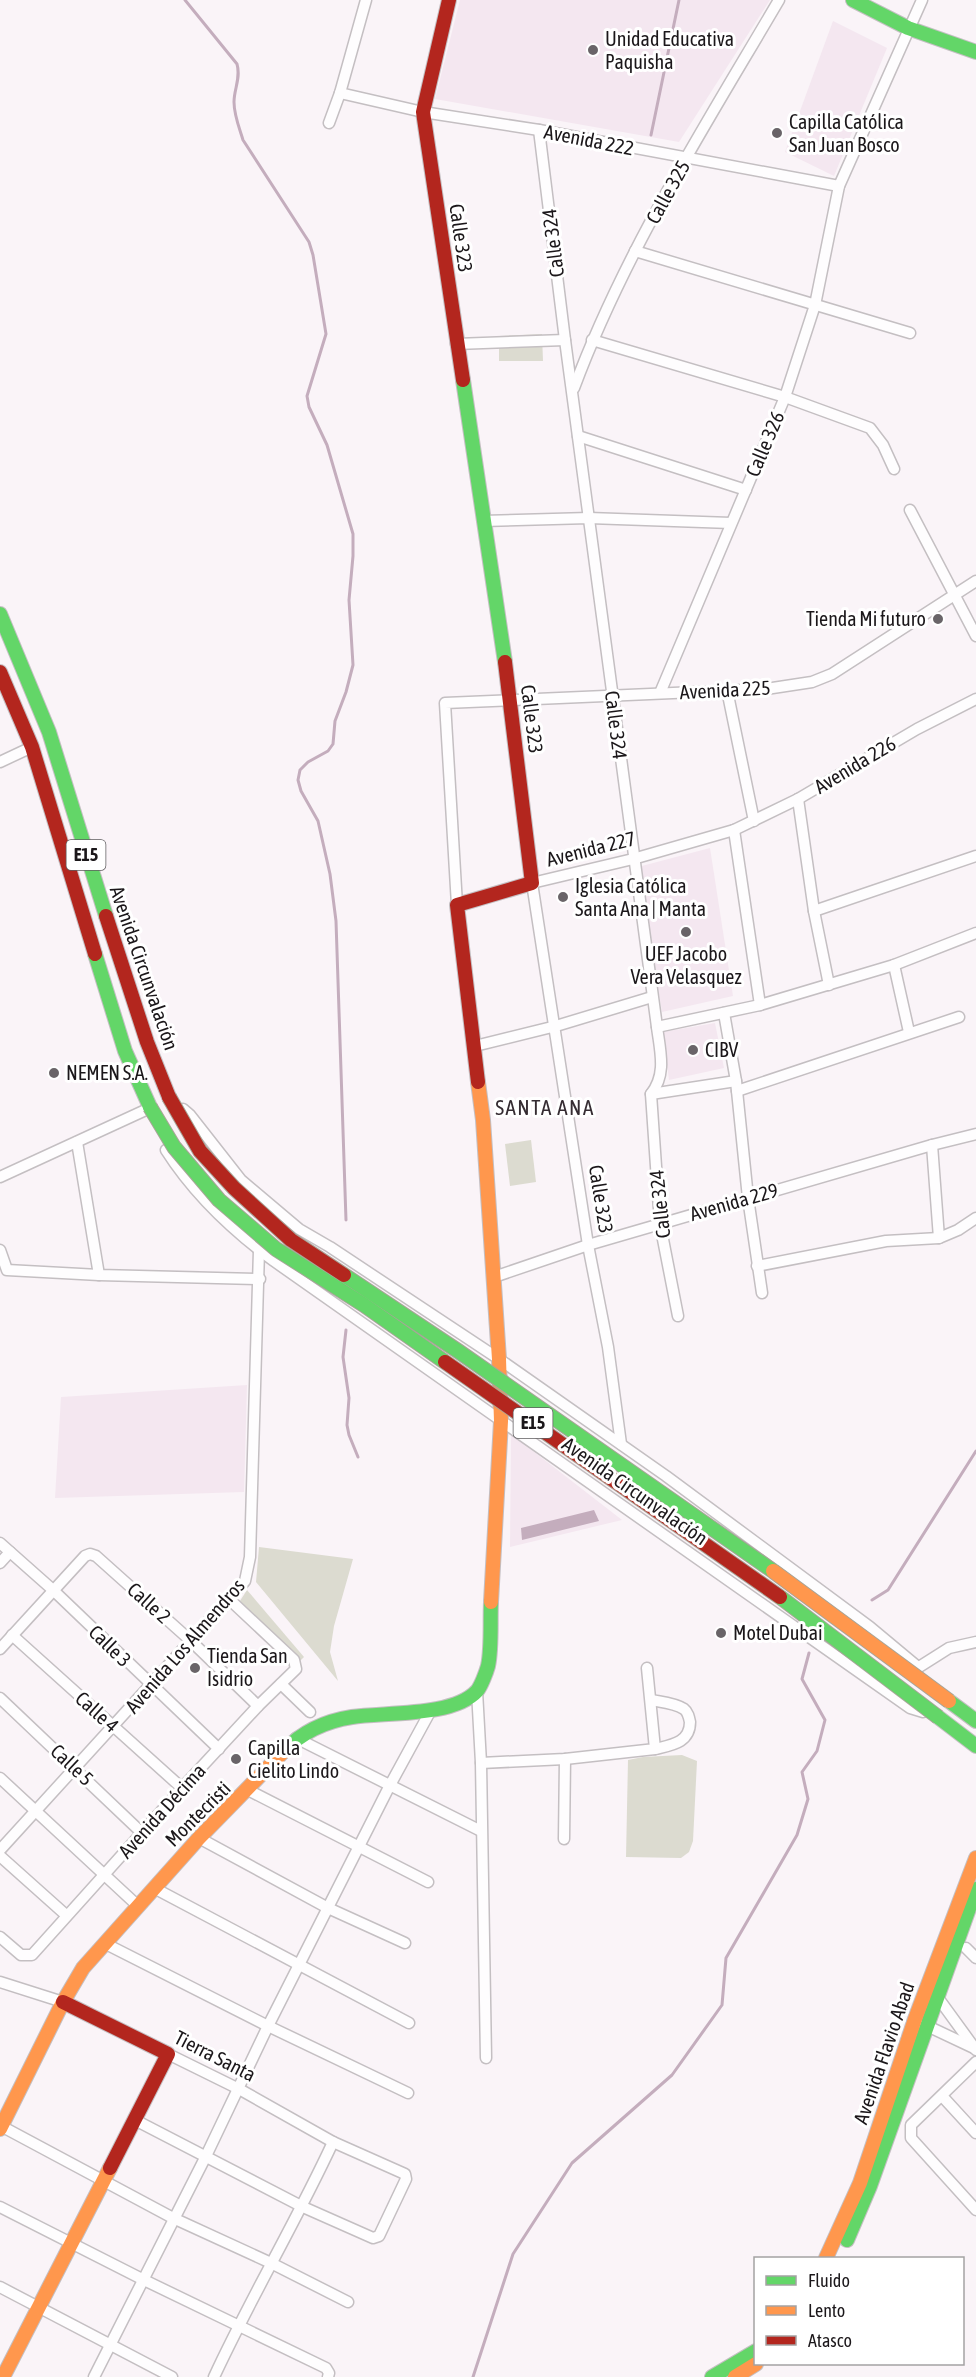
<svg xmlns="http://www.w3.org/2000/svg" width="976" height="2377" font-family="'Asap Condensed',sans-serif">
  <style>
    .built { fill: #f4e7f0 }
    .green { fill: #dcdbd0 }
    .water { fill: #c4adbd }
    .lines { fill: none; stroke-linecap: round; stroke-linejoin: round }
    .stream { stroke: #c4adbd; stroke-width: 3 }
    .street-casing { stroke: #c4bfc2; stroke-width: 13 }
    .fast-casing { stroke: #c4bfc2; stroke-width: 16 }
    .slow-casing { stroke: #c4bfc2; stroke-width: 16 }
    .jam-casing { stroke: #c4bfc2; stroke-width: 16 }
    .street { stroke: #fefdfe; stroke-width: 10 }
    .fast { stroke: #63d668; stroke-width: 14 }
    .slow { stroke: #ff974d; stroke-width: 14 }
    .jam { stroke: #b3261e; stroke-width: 14 }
    .fast-bridge-casing { stroke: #a8a598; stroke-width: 16; stroke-linecap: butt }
    .slow-bridge-casing { stroke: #a8a598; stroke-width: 16; stroke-linecap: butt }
    .jam-bridge-casing { stroke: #a8a598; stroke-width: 16; stroke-linecap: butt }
    .fast-bridge { stroke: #63d668; stroke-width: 14 }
    .slow-bridge { stroke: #ff974d; stroke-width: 14 }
    .jam-bridge { stroke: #b3261e; stroke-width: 14 }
    .poi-dot { fill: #696468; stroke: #fff; stroke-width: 2 }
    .labels { text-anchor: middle; stroke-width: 6; stroke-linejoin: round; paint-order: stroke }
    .shield { fill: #fff; stroke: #5f5d5f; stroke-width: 1.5 }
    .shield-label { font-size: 18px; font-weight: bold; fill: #1b171a }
    .poi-label { font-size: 20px; fill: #1b171a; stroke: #fff; text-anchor: start }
    .street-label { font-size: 20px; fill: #1b171a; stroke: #fff }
    .neighbourhood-label { font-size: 21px; letter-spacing: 1.5px; fill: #352c32; stroke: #fff }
  </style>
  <rect width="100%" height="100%" fill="#faf4f8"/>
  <!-- built -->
  <g class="built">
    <polygon points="460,0 770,0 679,142 435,99"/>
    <polygon points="833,21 887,48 834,176 785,152"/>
    <polygon points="710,848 733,996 662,1012 638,867"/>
    <polygon points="715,1023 724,1068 669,1080 663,1032"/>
    <polygon points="247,1385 244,1492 55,1498 61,1397"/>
    <polygon points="511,1434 622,1520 510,1547"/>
  </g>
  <!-- green -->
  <g class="green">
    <polygon points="542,334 543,361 499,361 499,336"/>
    <polygon points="531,1140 536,1182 510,1186 505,1144"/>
    <polygon points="259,1547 353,1559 334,1626 330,1652 338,1681 256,1582"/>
    <polygon points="247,1590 304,1657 299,1662 238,1604"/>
    <polygon points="682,1755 697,1761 693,1841 689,1852 681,1858 626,1857 628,1760 643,1757"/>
  </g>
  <!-- water -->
  <polygon class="water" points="594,1510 599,1521 522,1540 521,1528"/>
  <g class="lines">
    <!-- stream -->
    <g class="stream">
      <path d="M185,0l52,64c4,14 -3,25 -3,38 0,13 5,25 9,38l66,102 4,13 13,79 -19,62 2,11 18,38 26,89v22l-4,44 4,65 -7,27 -11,29 -2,23 -5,7 -20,11 -8,8 -2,10 3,11 17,30 12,53 6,47 10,299"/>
      <polyline points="651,135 679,0"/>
      <polyline points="346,1330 343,1357 349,1398 347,1425 349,1435 358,1457"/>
      <polyline points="872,1600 888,1590 976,1451"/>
      <polyline points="473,2377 513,2254 572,2163 672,2075 722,2005 726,1958 797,1835 808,1799 802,1772 817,1751 825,1720 802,1679 809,1653"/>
    </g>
    <!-- street casing -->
    <g class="street-casing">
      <g id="street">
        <polyline points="340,93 423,112 539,130 839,186"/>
        <polyline points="329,123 340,93 366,0"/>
        <path d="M539,130l26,210 92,687c3,24 10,47 -6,67l9,130 18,92"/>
        <polyline points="635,251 910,333"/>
        <polyline points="592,340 785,397 870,428 883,445 894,469"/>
        <polyline points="456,344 565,340"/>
        <path d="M574,388c51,-137 131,-262 205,-388"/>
        <polyline points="578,436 746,490"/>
        <polyline points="910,510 976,636"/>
        <polyline points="483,521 589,518 731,523"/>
        <polyline points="727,690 754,821"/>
        <polyline points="660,693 785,397 815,305 839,186 922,0"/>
        <polyline points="0,762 32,747"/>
        <polyline points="798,799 814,911 829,985"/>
        <polyline points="734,830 760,1005"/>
        <polyline points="457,905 445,703 766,689 812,682 832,674 976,581"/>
        <polyline points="814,911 976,856"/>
        <polyline points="894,965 909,1032"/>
        <polyline points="724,1013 736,1081 748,1198 762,1293"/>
        <polyline points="657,1027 760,1005 894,965 976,933"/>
        <polyline points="475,1046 556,1026 652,997"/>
        <polyline points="737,1091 959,1017"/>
        <polyline points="651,1094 736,1081"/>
        <polyline points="183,1109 190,1115 241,1180 299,1229 330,1247 499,1359 666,1476 870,1627 918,1667"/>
        <polyline points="77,1142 99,1275"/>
        <polyline points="932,1145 939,1238"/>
        <path d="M166,1150c28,44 66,80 108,111l636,447 13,4"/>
        <polyline points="0,1177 150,1108"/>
        <polyline points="0,1250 7,1270 99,1275 260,1279"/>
        <polyline points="757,1266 886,1241 939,1238 958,1230 976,1218"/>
        <polyline points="494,1277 588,1245 932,1145 976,1134"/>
        <polyline points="621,1444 608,1347 588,1245 532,883 633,859 734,830 798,799 917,729 976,699"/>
        <polyline points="0,1543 53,1590 219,1749"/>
        <polyline points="0,1563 10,1552"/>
        <polyline points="12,1635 182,1788"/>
        <polyline points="0,1649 85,1556 90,1554 96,1556 191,1641 258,1706"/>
        <polyline points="919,1667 949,1648 976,1642"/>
        <polyline points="281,1684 310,1712"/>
        <polyline points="477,1691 481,1763 486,2058"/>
        <polyline points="0,1698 142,1833"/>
        <path d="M651,1700c10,2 24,3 33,9 4,3 5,8 6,13 0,21 -19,23 -35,27"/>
        <polyline points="296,1738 481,1831"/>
        <polyline points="481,1763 565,1759 655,1749 647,1668"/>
        <polyline points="0,1778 138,1906"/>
        <polyline points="248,1790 428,1882"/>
        <polyline points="199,1838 328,1908 405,1943"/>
        <polyline points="564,1839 565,1759"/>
        <polyline points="0,1850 245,1581 250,1557 259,1250"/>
        <polyline points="0,1856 66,1915"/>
        <polyline points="154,1888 409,2023"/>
        <polyline points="0,1937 21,1955 32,1955 182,1788 258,1706 296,1669 294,1660 229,1599"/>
        <polyline points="106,1944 268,2026 408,2093"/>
        <polyline points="966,1948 976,1958"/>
        <polyline points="0,1982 63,2002"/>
        <polyline points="936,1995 976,2050"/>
        <polyline points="923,2024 974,2048"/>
        <polyline points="976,2062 911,2125 911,2138 976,2210"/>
        <polyline points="942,2096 976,2133"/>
        <polyline points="135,2120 303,2207 373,2238 379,2236 406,2179 405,2174 333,2142 239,2089 168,2054"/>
        <polyline points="1,2126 173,2218 271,2263 348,2302"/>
        <polyline points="0,2207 144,2280 326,2368 329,2373 328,2377"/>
        <polyline points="0,2287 172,2377"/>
        <polyline points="94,2377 206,2156 268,2026 389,1787 431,1710"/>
        <path d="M214,2377c37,-80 82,-155 119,-235"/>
      </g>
    </g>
    <!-- fast casing -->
    <g class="fast-casing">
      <g id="fast">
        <polyline points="853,0 908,28 976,52"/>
        <polyline points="463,380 505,662"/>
        <polyline points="0,614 49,732 106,916"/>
        <polyline points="95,954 125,1051 150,1107"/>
        <polyline points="949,1701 976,1721"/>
        <polyline points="938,1717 976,1746"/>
        <path d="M284,1751c18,-19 42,-30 68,-34 33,-5 101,0 125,-26 4,-5 9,-18 11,-25 4,-18 2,-45 3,-64"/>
        <polyline points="847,2240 870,2186 976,1889"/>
        <polyline points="712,2377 756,2351"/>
      </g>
    </g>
    <!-- slow casing -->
    <g class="slow-casing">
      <g id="slow">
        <polyline points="478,1082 483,1120 499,1359 501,1421 491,1602"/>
        <polyline points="0,2129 63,2002 83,1968 199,1838 284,1751"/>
        <polyline points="826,2258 860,2183 915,2019 976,1858"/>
        <polyline points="3,2377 110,2168"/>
        <polyline points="735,2377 756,2364"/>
      </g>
    </g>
    <!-- jam casing -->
    <g class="jam-casing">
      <g id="jam">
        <polyline points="449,0 423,112 463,380"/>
        <polyline points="0,672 32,747 95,954"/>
        <polyline points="106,916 147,1042 169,1097"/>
        <polyline points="478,1082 457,905 532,883 505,662"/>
        <polyline points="63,2002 168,2054 110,2168"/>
      </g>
    </g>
    <!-- street -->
    <use href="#street" class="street"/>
    <!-- fast -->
    <use href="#fast" class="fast"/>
    <!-- slow -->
    <use href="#slow" class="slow"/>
    <!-- jam -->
    <use href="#jam" class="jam"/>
    <!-- fast-bridge casing -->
    <g class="fast-bridge-casing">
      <g id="fast-bridge">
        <polyline points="150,1107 174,1147 219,1200 276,1249 364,1305 445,1362"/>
        <polyline points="344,1275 458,1351 773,1571"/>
        <polyline points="780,1597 938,1717"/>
      </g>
    </g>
    <!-- slow-bridge casing -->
    <g class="slow-bridge-casing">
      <polyline id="slow-bridge" points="773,1571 949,1701"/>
    </g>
    <!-- jam-bridge casing -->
    <g class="jam-bridge-casing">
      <g id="jam-bridge">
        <polyline points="169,1097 200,1151 234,1188 291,1240 344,1275"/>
        <polyline points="445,1362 780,1597"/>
      </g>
    </g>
    <!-- fast-bridge -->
    <use href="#fast-bridge" class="fast-bridge"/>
    <!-- slow-bridge -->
    <use href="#slow-bridge" class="slow-bridge"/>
    <!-- jam-bridge -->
    <use href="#jam-bridge" class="jam-bridge"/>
  </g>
  <!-- markers -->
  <g class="poi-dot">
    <circle cx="593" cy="50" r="6"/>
    <circle cx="777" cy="133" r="6"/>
    <circle cx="938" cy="619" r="6"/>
    <circle cx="563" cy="897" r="6"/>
    <circle cx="686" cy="932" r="6"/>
    <circle cx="693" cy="1050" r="6"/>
    <circle cx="54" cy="1073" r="6"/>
    <circle cx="721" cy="1633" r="6"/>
    <circle cx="195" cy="1668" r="6"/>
    <circle cx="236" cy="1759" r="6"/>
  </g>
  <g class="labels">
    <!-- shield labels -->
    <g class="shield">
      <rect x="66.5" y="840" width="39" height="30" rx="4.5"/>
      <rect x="513.5" y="1408" width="39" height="30" rx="4.5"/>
    </g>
    <g class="shield-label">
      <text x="86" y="861">E15</text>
      <text x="533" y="1429">E15</text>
    </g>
    <!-- poi labels -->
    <g class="poi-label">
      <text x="605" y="46">Unidad Educativa<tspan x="605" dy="23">Paquisha</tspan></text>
      <text x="789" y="129">Capilla Católica<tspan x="789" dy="23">San Juan Bosco</tspan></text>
      <text x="926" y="626" text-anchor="end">Tienda Mi futuro</text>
      <text x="575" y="893">Iglesia Católica<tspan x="575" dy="23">Santa Ana | Manta</tspan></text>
      <text x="686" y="961" text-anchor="middle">UEF Jacobo<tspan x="686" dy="23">Vera Velasquez</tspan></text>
      <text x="705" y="1057">CIBV</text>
      <text x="66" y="1080">NEMEN S.A.</text>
      <text x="733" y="1640">Motel Dubai</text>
      <text x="207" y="1663">Tienda San<tspan x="207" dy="23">Isidrio</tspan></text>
      <text x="248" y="1755">Capilla<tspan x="248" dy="23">Cielito Lindo</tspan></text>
    </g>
    <!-- street labels -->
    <g class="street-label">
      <text transform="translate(589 140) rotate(11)" y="7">Avenida 222</text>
      <text transform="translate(668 192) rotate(-61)" y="7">Calle 325</text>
      <text transform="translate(461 238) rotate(82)" y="7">Calle 323</text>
      <text transform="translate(553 243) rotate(-97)" y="7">Calle 324</text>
      <text transform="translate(765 444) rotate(-67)" y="7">Calle 326</text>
      <text transform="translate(725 690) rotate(-3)" y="7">Avenida 225</text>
      <text transform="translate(532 719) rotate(83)" y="7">Calle 323</text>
      <text transform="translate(616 725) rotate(83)" y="7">Calle 324</text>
      <text transform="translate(855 765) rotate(-31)" y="7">Avenida 226</text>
      <text transform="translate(591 849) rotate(-14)" y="7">Avenida 227</text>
      <text transform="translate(144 968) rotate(71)" y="7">Avenida Circunvalación</text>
      <text transform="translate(601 1199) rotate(81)" y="7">Calle 323</text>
      <text transform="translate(734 1202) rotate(-16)" y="7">Avenida 229</text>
      <text transform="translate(660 1204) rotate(-96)" y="7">Calle 324</text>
      <text transform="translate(635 1491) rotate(35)" y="7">Avenida Circunvalación</text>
      <text transform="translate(149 1603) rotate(42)" y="7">Calle 2</text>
      <text transform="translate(110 1646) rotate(44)" y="7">Calle 3</text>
      <text transform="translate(185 1646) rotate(-49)" y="7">Avenida Los Almendros</text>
      <text transform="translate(97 1712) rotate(42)" y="7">Calle 4</text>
      <text transform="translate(72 1765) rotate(43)" y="7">Calle 5</text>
      <text transform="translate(162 1811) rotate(-48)" y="7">Avenida Décima</text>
      <text transform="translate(198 1814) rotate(-45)" y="7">Montecristi</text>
      <text transform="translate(884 2053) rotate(-71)" y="7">Avenida Flavio Abad</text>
      <text transform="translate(215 2056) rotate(27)" y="7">Tierra Santa</text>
    </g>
    <!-- neighbourhood labels -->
    <g class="neighbourhood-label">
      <text x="545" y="1115">SANTA ANA</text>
    </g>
  </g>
  <!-- legend -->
  <rect x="754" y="2257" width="210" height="108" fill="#ffffff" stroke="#a4a2a3" stroke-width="1.5"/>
  <rect x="766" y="2276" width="30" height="9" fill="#63d668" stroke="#a4a2a3" stroke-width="1.5"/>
  <text x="808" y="2287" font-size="18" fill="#1b171a">Fluido</text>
  <rect x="766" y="2306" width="30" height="9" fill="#ff974d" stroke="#a4a2a3" stroke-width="1.5"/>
  <text x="808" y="2317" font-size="18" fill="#1b171a">Lento</text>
  <rect x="766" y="2336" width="30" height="9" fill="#b3261e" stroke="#a4a2a3" stroke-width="1.5"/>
  <text x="808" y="2347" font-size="18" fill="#1b171a">Atasco</text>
</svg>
